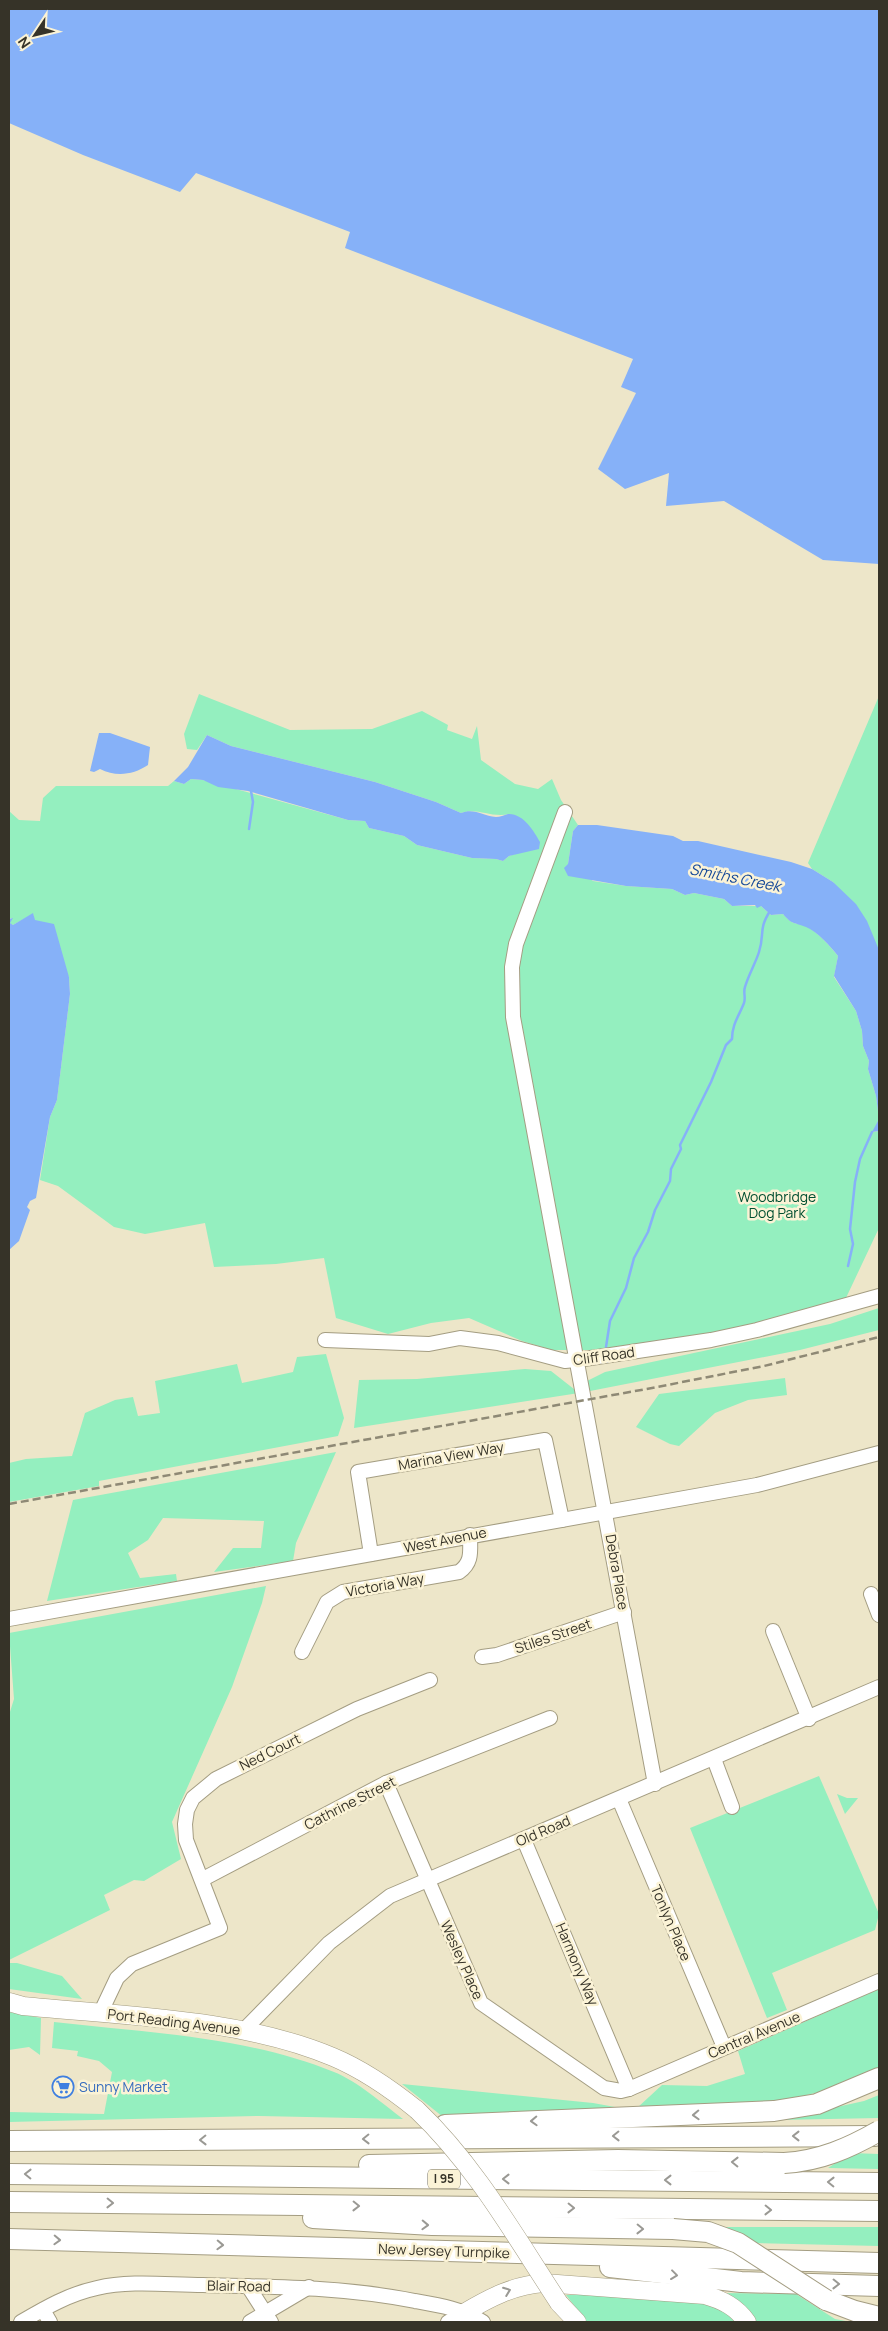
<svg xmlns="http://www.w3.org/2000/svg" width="888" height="2331" font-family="Manrope,sans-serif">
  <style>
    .green { fill: #94efbf }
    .water { fill: #86b1f8 }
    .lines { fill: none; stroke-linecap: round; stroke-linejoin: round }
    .stream { stroke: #86b1f8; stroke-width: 2.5 }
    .minor-casing { stroke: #a49d82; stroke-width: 16 }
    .major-casing { stroke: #a49d82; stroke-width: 19 }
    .highway-casing { stroke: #a49d82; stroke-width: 22 }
    .minor { stroke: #fff; stroke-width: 14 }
    .major { stroke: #fff; stroke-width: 18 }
    .highway { stroke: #fff; stroke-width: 20 }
    .rail { stroke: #8e8975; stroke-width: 2.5; stroke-dasharray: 8 4; stroke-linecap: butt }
    .major-bridge-casing { stroke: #a49d82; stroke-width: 19; stroke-linecap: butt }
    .highway-bridge-casing { stroke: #a49d82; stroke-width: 22; stroke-linecap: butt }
    .major-bridge { stroke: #fff; stroke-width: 18 }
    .highway-bridge { stroke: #fff; stroke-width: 20 }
    .oneway { stroke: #9a9994 }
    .labels { text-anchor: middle; stroke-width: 5; stroke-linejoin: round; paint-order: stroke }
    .shield { fill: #fbf3d6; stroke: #716d5c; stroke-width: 1 }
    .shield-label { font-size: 12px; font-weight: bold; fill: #363328 }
    .park-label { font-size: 14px; fill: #004f31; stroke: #fbf3d6 }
    .street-label { font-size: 14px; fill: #363328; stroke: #fbf3d6 }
    .shop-label { font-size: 14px; fill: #366cbe; stroke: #fbf3d6; text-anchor: start }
    .water-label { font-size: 15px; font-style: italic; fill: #154898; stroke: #fbf3d6 }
  </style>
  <rect width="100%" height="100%" fill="#ede6c9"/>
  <!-- green -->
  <g class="green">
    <path d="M199,694l91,36 82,-1 50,-18 26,14 -1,5 25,9 5,-13 4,34 34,24 23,5 14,-10 9,21 17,25 -5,6 -5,33 25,17 33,5 46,3 13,6 9,-2 30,6 8,7h29l10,9 12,-1c11,13 12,7 25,13 11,7 22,19 30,29l-4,21 22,34 6,20 1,15 6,15 -1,8 8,27 3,23 -6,13 6,-1v97l-34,72 -89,27 -146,23h-58l-30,-9 -53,-23 -38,5 -43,11 -52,-16 -12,-60 -48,6 -62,3 -9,-44 -60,11 -31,-7 -56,-41 -18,-6 10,-63 7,-17 13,-106 -1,-17 -35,-57 -1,-6 -20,11 -4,-2 3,-5 -3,1v-108l10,9 21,1 3,-23 13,-12h112l6,-5 10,3 7,-5 12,1 145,40 17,1 4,7 35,8 13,9 55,13 24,1 7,2 6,-5 9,-3 -8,-39c-21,4 -32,-7 -49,-1l-25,-11 -61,-20 -144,-36 -24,-11 -10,15 -10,-1 -3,-15z"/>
    <polygon points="879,696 879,950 833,882 812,869 808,863"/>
    <polygon points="879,1308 879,1330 800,1350 585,1392 587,1381 605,1372 830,1324"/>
    <polygon points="326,1354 344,1418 338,1436 99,1481 99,1486 9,1502 9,1463 26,1459 72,1456 85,1413 115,1400 133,1397 138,1416 160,1413 155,1381 237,1364 242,1383 293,1372 297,1357"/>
    <polygon points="525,1369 551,1371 579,1393 354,1428 359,1380 417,1379"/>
    <polygon points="785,1378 787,1395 748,1400 715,1413 679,1446 670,1444 636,1427 659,1394"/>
    <polygon points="336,1452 296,1543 293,1561 214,1572 233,1548 261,1548 264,1521 163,1518 148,1540 128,1553 140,1578 176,1574 177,1581 47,1601 73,1500"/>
    <polygon points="266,1586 262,1603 232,1687 172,1822 181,1859 144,1881 134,1880 104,1895 110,1910 9,1960 9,1715 14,1699 9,1633"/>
    <polygon points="819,1776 879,1914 875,1930 772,1973 787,2010 767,2018 690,1828"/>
    <polygon points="837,1794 847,1798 858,1798 845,1814"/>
    <polygon points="9,1963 17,1963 62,1976 82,1999 9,1989"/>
    <polygon points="879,1989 879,2067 835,2088 755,2108 637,2108 662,2085 707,2086 745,2074 738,2051"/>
    <polygon points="9,2012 41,2018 40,2055 29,2047 9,2050"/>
    <path d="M54,2022c94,11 192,14 280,50 23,9 49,32 69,47l-144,-3 -250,6v-10l95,2 8,-42 -13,-11 -22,-5 1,-5 -26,-3z"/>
    <polygon points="402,2084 593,2103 615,2107 448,2121"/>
    <polygon points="879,2095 879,2118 778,2120 864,2101"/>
    <polygon points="851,2153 879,2154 879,2169 828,2168"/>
    <polygon points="717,2227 879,2227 879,2246 754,2243"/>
    <polygon points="719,2293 796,2294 835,2319 851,2322 587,2322 566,2295"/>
  </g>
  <!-- water -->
  <g class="water">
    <polygon points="9,9 879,9 879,564 823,560 724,501 666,506 669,473 625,489 598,469 636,393 621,387 633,359 345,248 350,232 196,173 180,192 83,155 9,123"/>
    <path d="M99,733h11l40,14 -2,18c-15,10 -32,12 -48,4l-6,3 -4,-1z"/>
    <path d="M207,735l24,11 144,36 61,20 25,11c14,-5 21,3 35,4 4,0 8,-2 12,-3 15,-1 26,17 32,28l-1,7 -30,7 -6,5 -7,-2 -24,-1 -55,-13 -13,-9 -35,-8 -4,-7 -17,-1 -100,-29 -30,-4 -15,-7 -12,-1 -7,5 -10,-3 14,-14z"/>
    <path d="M578,825h19l76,11 10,5h15l93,21 21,7 21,13 23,22 11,17 12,29v181l-7,1 7,-13 -3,-23 -8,-27 1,-8 -6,-15 -1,-15 -6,-20 -22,-35 4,-20c-8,-10 -20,-24 -32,-29 -12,-5 -14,-2 -23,-13l-12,1 -10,-9 -4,2 -2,-3 -23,1 -8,-7 -30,-6 -9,2 -13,-6 -46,-3 -58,-10 -4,-8 4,-4 5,-33z"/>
    <polygon points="33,913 35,920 54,924 69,977 70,994 57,1100 50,1117 36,1198 30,1201 27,1207 30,1210 19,1241 9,1250 9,919 13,918 10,923 13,925"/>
  </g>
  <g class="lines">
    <!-- stream -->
    <g class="stream">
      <polyline points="249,829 253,802 251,791"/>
      <polyline points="848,1266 853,1244 850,1229 855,1182 860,1159 872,1132"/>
      <path d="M606,1347l4,-26 16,-33 8,-30 14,-26 7,-22 15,-29 1,-12 10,-20 -1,-4 31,-63 15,-37 6,-6c0,-15 7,-23 12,-36 2,-5 -1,-11 1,-16 3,-11 11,-25 14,-35 6,-19 -1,-22 11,-41"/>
    </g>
    <!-- minor casing -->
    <g class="minor-casing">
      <g id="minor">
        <polyline points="565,812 516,944 512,967 513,1017 655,1784"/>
        <polyline points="325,1340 429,1344 460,1338 498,1343 565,1361 584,1359 711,1340 757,1330 879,1296"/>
        <polyline points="371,1554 358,1472 545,1440 562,1520"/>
        <polyline points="871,1594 879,1615"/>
        <polyline points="9,1619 757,1485 879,1453"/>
        <polyline points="773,1631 809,1719"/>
        <path d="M302,1652l25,-50 16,-10 116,-20c14,-10 11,-21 11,-37"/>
        <polyline points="482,1657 497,1655 624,1612"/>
        <polyline points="714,1759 732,1807"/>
        <polyline points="386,1783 481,2003 604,2088 621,2091 629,2089 879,1981"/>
        <polyline points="619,1799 724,2047"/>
        <polyline points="524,1840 629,2089"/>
        <polyline points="203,1879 386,1783 550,1718"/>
        <polyline points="100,2014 117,1978 132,1964 220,1928 186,1840 185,1824 187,1810 193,1798 216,1779 357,1709 430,1680"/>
        <polyline points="244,2030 329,1943 390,1896 879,1687"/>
        <polyline points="248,2286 271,2322"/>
        <polyline points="43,2310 50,2322"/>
        <path d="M21,2322c24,-14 48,-28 76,-34 34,-8 71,-3 106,-3 71,2 142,2 212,16 23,4 48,8 68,21"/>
        <polyline points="250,2322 309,2287"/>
        <polyline points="448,2322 464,2313"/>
      </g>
    </g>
    <!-- major casing -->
    <g class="major-casing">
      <g id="major">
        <path d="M9,2002l14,4c100,10 218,12 310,51 31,13 58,32 84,53"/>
        <polyline points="559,2303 577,2322"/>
        <path d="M464,2313c25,-15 50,-28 80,-30l161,12c18,5 31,12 42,27"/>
      </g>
    </g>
    <!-- highway casing -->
    <g class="highway-casing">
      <g id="highway">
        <polyline points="445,2125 774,2111 817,2104 879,2078"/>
        <polyline points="9,2141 875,2136"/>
        <polyline points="369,2165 618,2160 784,2163"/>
        <polyline points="9,2174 879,2183"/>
        <polyline points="9,2202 879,2211"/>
        <polyline points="313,2218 432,2225 673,2229"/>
        <polyline points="9,2239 879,2263"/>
        <polyline points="610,2267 741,2282 879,2286"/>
        <polyline points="826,2300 855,2311 879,2317"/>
      </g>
    </g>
    <!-- minor -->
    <use href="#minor" class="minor"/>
    <!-- major -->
    <use href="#major" class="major"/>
    <!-- highway -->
    <use href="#highway" class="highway"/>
    <!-- rail -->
    <polyline class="rail" points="9,1504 652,1388 764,1366 879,1337"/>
    <!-- major-bridge casing -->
    <g class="major-bridge-casing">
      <path id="major-bridge" d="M417,2110c58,55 98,126 142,193"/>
    </g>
    <!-- highway-bridge casing -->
    <g class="highway-bridge-casing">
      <g id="highway-bridge">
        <path d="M784,2163c36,-2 65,-15 95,-32"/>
        <polyline points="673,2229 708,2232 738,2243 826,2300"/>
      </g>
    </g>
    <!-- major-bridge -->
    <use href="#major-bridge" class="major-bridge"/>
    <!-- highway-bridge -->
    <use href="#highway-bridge" class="highway-bridge"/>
  </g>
  <!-- one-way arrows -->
  <defs><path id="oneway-chevron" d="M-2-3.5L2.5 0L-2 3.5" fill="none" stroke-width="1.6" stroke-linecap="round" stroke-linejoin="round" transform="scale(1.25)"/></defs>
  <g class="oneway">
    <use href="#oneway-chevron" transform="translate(696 2115) rotate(178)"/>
    <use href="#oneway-chevron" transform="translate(534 2121) rotate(178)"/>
    <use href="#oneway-chevron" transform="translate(616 2136) rotate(179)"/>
    <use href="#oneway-chevron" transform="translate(796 2136) rotate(-180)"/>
    <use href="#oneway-chevron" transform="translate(366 2139) rotate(179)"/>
    <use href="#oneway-chevron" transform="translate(203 2140) rotate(179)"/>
    <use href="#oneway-chevron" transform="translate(735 2162) rotate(-179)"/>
    <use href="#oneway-chevron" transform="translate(28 2174) rotate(-179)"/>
    <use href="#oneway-chevron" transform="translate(506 2179) rotate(-180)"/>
    <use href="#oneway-chevron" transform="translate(668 2180) rotate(-180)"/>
    <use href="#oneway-chevron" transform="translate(831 2182) rotate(-179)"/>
    <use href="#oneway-chevron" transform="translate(110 2203) rotate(1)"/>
    <use href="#oneway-chevron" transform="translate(356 2206) rotate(1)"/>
    <use href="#oneway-chevron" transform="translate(571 2208) rotate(1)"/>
    <use href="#oneway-chevron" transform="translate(768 2210) rotate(1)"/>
    <use href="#oneway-chevron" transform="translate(425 2225) rotate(2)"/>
    <use href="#oneway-chevron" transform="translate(640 2229) rotate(1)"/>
    <use href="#oneway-chevron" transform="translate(57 2240) rotate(2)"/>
    <use href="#oneway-chevron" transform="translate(220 2245) rotate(2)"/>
    <use href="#oneway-chevron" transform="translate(674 2275) rotate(7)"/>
    <use href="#oneway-chevron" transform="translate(836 2284) rotate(1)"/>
    <use href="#oneway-chevron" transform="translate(507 2291) rotate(-21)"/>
  </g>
  <!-- icons -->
  <defs>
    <g id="supermarket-ring" transform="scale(1.125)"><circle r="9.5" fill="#fbf3d6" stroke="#3f7fe0" stroke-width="1.5"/><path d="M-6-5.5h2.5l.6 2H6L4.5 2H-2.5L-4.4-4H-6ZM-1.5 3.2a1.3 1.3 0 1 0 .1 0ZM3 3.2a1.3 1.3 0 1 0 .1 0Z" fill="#3f7fe0"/></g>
  </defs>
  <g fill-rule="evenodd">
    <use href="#supermarket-ring" x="63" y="2087"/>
  </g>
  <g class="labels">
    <!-- shield labels -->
    <rect class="shield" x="428" y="2169.5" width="32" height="19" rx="4"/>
    <g class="shield-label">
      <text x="444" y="2183">I 95</text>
    </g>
    <!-- park labels -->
    <g class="park-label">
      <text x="777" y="1202">Woodbridge<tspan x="777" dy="16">Dog Park</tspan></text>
    </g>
    <!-- street labels -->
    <g class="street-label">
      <text transform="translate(604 1356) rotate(-8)" y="5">Cliff Road</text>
      <text transform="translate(451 1456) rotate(-10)" y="5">Marina View Way</text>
      <text transform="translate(445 1540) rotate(-11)" y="5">West Avenue</text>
      <text transform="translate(617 1572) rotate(80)" y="5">Debra Place</text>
      <text transform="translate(385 1585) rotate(-10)" y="5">Victoria Way</text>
      <text transform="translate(553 1636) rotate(-19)" y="5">Stiles Street</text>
      <text transform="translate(270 1752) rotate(-26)" y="5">Ned Court</text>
      <text transform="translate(350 1803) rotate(-27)" y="5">Cathrine Street</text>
      <text transform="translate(543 1831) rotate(-23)" y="5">Old Road</text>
      <text transform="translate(671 1923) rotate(67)" y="5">Tonlyn Place</text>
      <text transform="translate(462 1960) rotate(66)" y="5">Wesley Place</text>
      <text transform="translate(577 1964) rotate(67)" y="5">Harmony Way</text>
      <text transform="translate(174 2022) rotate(7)" y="5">Port Reading Avenue</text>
      <text transform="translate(754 2035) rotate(-23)" y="5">Central Avenue</text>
      <text transform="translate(444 2251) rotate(2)" y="5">New Jersey Turnpike</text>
      <text transform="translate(239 2286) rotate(1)" y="5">Blair Road</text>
    </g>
    <!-- shop labels -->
    <g class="shop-label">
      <text x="79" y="2092">Sunny Market</text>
    </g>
    <!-- water labels -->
    <g class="water-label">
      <text transform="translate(735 878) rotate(11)" y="5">Smiths Creek</text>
    </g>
  </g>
  <!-- border -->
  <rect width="888" height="2331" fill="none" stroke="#363328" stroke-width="20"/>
  <!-- north arrow -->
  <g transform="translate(35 35) rotate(235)" stroke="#fbf3d6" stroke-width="4" paint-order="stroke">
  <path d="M0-4L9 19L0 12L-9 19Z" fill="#363328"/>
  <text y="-8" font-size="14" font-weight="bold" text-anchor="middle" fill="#363328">N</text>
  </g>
</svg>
